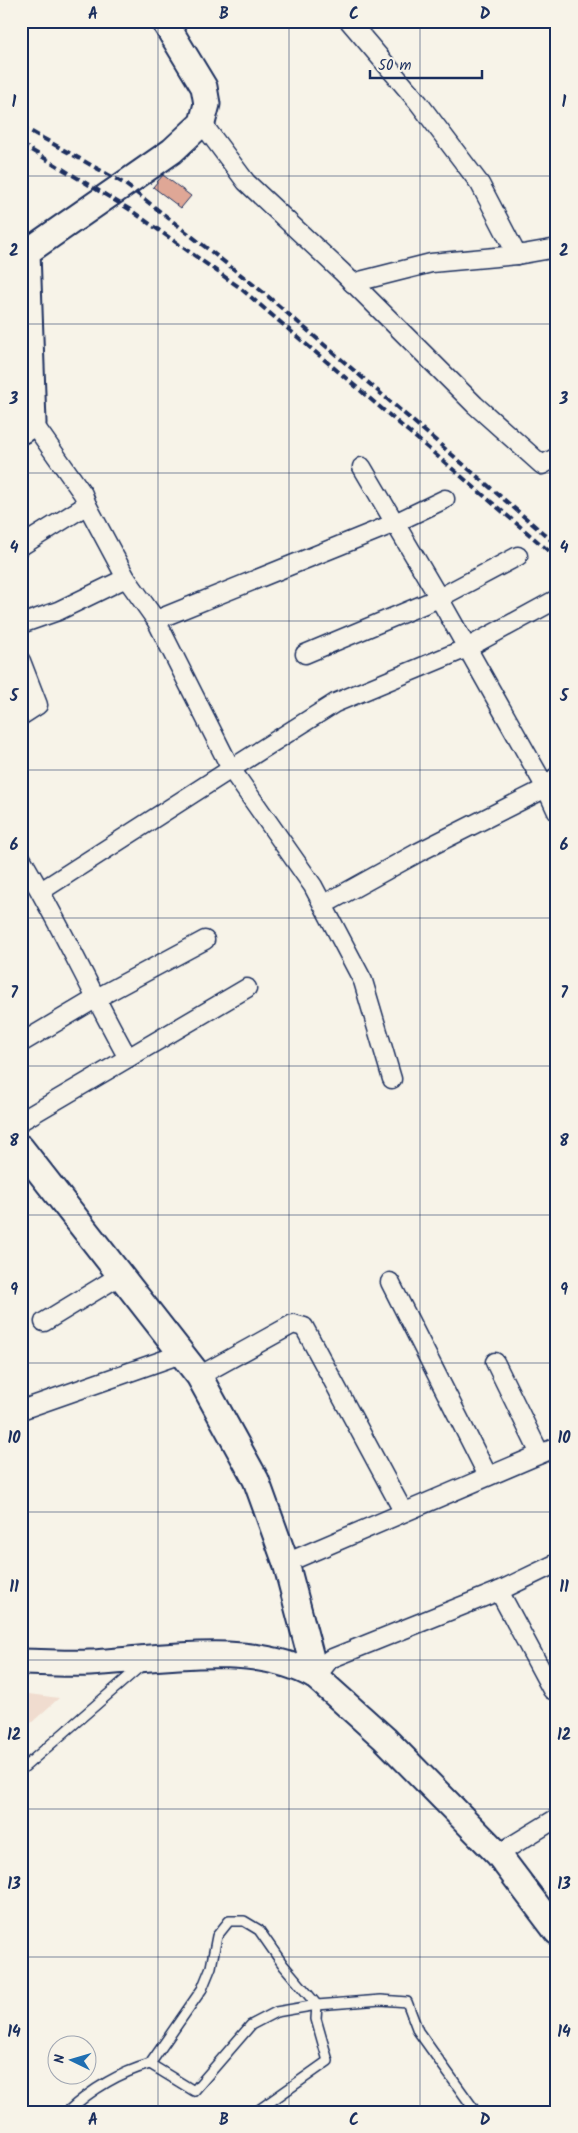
<svg xmlns="http://www.w3.org/2000/svg" width="578" height="2133" font-family="Kalam,sans-serif">
  <style>
    .built { fill: #f0dccf }
    .building { fill: #dfa796; stroke: #1b2f5e }
    .lines { fill: none; stroke-linecap: round; stroke-linejoin: round }
    .lane-casing { stroke: #1b2f5e; stroke-width: 12 }
    .street-casing { stroke: #1b2f5e; stroke-width: 21 }
    .secondary-casing { stroke: #1b2f5e; stroke-width: 29 }
    .lane { stroke: #f7f3e8; stroke-width: 9 }
    .street { stroke: #f7f3e8; stroke-width: 18 }
    .secondary { stroke: #f7f3e8; stroke-width: 25 }
    .rail { stroke: #1b2f5e; stroke-width: 4; stroke-dasharray: 8 4; stroke-linecap: butt }
    .grid { fill: none; stroke: #1b2f5e; stroke-width: 1; stroke-opacity: 0.55 }
    .neatline { fill: none; stroke: #1b2f5e; stroke-width: 2 }
    .grid-label { font-size: 16px; text-anchor: middle; font-weight: bold; fill: #1b2f5e }
  </style>
  <rect width="100%" height="100%" fill="#f7f3e8"/>
  <filter id="ink" filterUnits="userSpaceOnUse"><feTurbulence type="fractalNoise" baseFrequency=".02" numOctaves="2"/><feDisplacementMap in="SourceGraphic" scale="10" xChannelSelector="R" yChannelSelector="G"/><feConvolveMatrix kernelMatrix="1 2 1 2 8 2 1 2 1" color-interpolation-filters="sRGB"/></filter>
  <g filter="url(#ink)">
    <!-- built -->
    <polygon class="built" points="21,1693 59,1698 21,1732"/>
    <!-- building -->
    <polygon class="building" points="163,175 191,196 181,208 153,187"/>
    <g class="lines">
      <!-- lane casing -->
      <g class="lane-casing">
        <g id="lane">
          <polyline points="21,1770 142,1665"/>
          <polyline points="150,2064 194,2091 251,2025 276,2012 317,2005 381,2000 407,2002 418,2031 476,2112"/>
          <path d="M67,2112c25,-23 51,-39 83,-48l52,-75 9,-22 6,-31 12,-15h15l15,9 25,36 33,39 -1,14 12,42 -72,51"/>
        </g>
      </g>
      <!-- street casing -->
      <g class="street-casing">
        <g id="street">
          <polyline points="349,21 418,102 480,184 517,255 431,263 352,283"/>
          <polyline points="202,123 246,182 342,272 475,405 542,465 557,457"/>
          <polyline points="517,255 557,248"/>
          <polyline points="362,467 439,598 546,788 557,812"/>
          <polyline points="87,505 126,578 156,620"/>
          <polyline points="21,546 87,505 83,494 33,423"/>
          <polyline points="21,624 58,611 126,578"/>
          <polyline points="305,654 439,598 518,556"/>
          <polyline points="21,661 38,705 21,716"/>
          <path d="M21,858c39,65 70,134 107,200"/>
          <polyline points="41,891 231,769 156,620 395,523 445,499"/>
          <polyline points="323,905 419,852 546,788 557,776"/>
          <polyline points="21,1043 95,999 205,940"/>
          <polyline points="392,1079 363,981 313,886 231,769 335,703 467,648 557,599"/>
          <polyline points="21,1121 247,988"/>
          <polyline points="390,1282 488,1476"/>
          <polyline points="44,1322 121,1275"/>
          <polyline points="495,1362 540,1454"/>
          <polyline points="199,1376 293,1324 304,1327 403,1511"/>
          <polyline points="21,1410 181,1354"/>
          <polyline points="286,1563 557,1447"/>
          <polyline points="499,1591 552,1690 557,1687"/>
          <polyline points="316,1677 330,1659 499,1591 557,1563"/>
          <polyline points="498,1854 557,1818"/>
        </g>
      </g>
      <!-- secondary casing -->
      <g class="secondary-casing">
        <g id="secondary">
          <polyline points="21,431 33,423 27,252 172,151 202,123 207,104 204,87 164,21"/>
          <polyline points="21,1148 199,1376 256,1480 286,1563 316,1677"/>
          <path d="M21,1662c23,0 46,2 69,1 68,-4 164,-23 226,14l69,62 113,115 59,78"/>
        </g>
      </g>
      <!-- lane -->
      <use href="#lane" class="lane"/>
      <!-- street -->
      <use href="#street" class="street"/>
      <!-- secondary -->
      <use href="#secondary" class="secondary"/>
      <!-- rail -->
      <g class="rail">
        <polyline points="21,126 125,184 264,293 557,545"/>
        <polyline points="21,144 129,209 239,287 557,558"/>
      </g>
    </g>
  </g>
  <!-- grid -->
  <path class="grid" d="M158,21v2091M289,21v2091M420,21v2091M21,176h536M21,324h536M21,473h536M21,621h536M21,770h536M21,918h536M21,1066h536M21,1215h536M21,1363h536M21,1512h536M21,1660h536M21,1809h536M21,1957h536"/>
  <!-- margin -->
  <rect width="578" height="2133" fill="none" stroke="#f7f3e8" stroke-width="55"/>
  <!-- north arrow -->
  <g transform="translate(72 2060) rotate(275)"><circle r="24" fill="#f7f3e8" stroke="#9fa5b1"/>
  <path d="M0-4L9 19L0 12L-9 19Z" fill="#1f6fb2"/>
  <text y="-8" font-size="14" font-weight="bold" text-anchor="middle" fill="#1b2f5e">N</text>
  </g>
  <!-- scale -->
  <path d="M370 70v8h112v-8" fill="none" stroke="#1b2f5e" stroke-width="2.5"/>
  <text x="378" y="70" font-size="15" fill="#1b2f5e" stroke="#f7f3e8" stroke-width="4" paint-order="stroke">50 m</text>
  <rect x="28" y="28" width="522" height="2078" class="neatline"/>
  <g class="grid-label">
    <text x="93" y="19">A</text>
    <text x="224" y="19">B</text>
    <text x="354" y="19">C</text>
    <text x="485" y="19">D</text>
    <text x="14" y="107">1</text>
    <text x="564" y="107">1</text>
    <text x="14" y="256">2</text>
    <text x="564" y="256">2</text>
    <text x="14" y="404">3</text>
    <text x="564" y="404">3</text>
    <text x="14" y="553">4</text>
    <text x="564" y="553">4</text>
    <text x="14" y="701">5</text>
    <text x="564" y="701">5</text>
    <text x="14" y="850">6</text>
    <text x="564" y="850">6</text>
    <text x="14" y="998">7</text>
    <text x="564" y="998">7</text>
    <text x="14" y="1146">8</text>
    <text x="564" y="1146">8</text>
    <text x="14" y="1295">9</text>
    <text x="564" y="1295">9</text>
    <text x="14" y="1443">10</text>
    <text x="564" y="1443">10</text>
    <text x="14" y="1592">11</text>
    <text x="564" y="1592">11</text>
    <text x="14" y="1740">12</text>
    <text x="564" y="1740">12</text>
    <text x="14" y="1889">13</text>
    <text x="564" y="1889">13</text>
    <text x="14" y="2037">14</text>
    <text x="564" y="2037">14</text>
    <text x="93" y="2125">A</text>
    <text x="224" y="2125">B</text>
    <text x="354" y="2125">C</text>
    <text x="485" y="2125">D</text>
  </g>
</svg>
